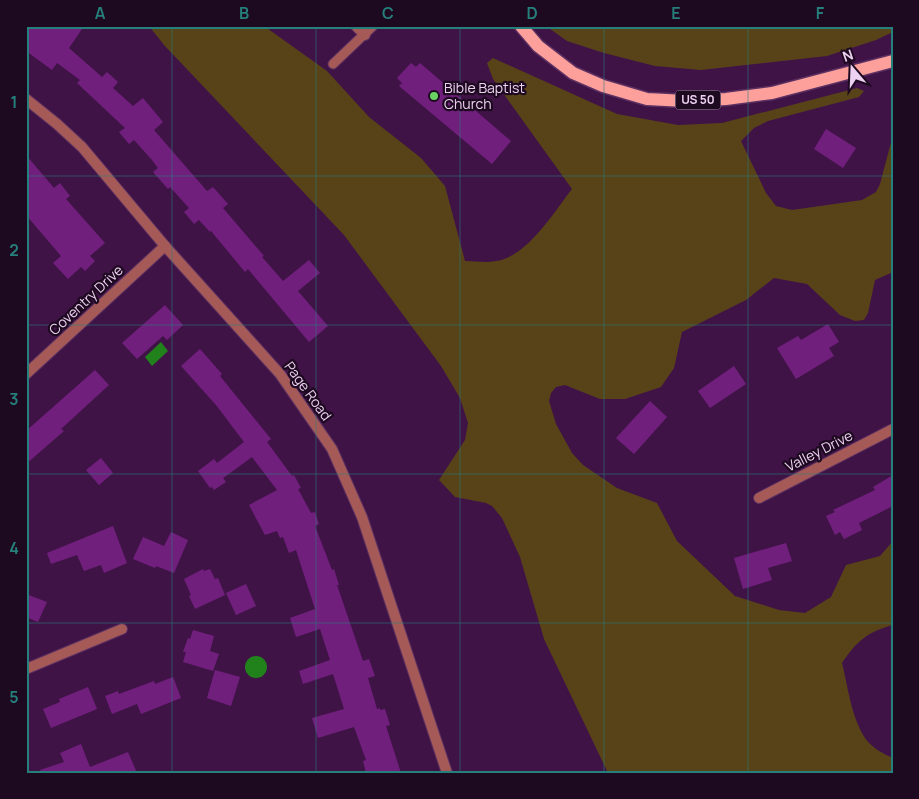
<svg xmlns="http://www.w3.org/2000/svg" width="919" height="799" font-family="Manrope,sans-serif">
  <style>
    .green { fill: #584319 }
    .water { fill: #21821c }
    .building { fill: #711f7d }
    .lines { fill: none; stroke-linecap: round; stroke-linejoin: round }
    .service-casing { stroke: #5c3162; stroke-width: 11 }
    .minor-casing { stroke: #5c3162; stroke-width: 12 }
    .primary-casing { stroke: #5c3162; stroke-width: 15 }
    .service { stroke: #a65a58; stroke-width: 9 }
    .minor { stroke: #a65a58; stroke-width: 10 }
    .primary { stroke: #fd9f9b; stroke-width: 12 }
    .grid { fill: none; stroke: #257f7b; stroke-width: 1; stroke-opacity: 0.55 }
    .poi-dot { fill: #6bd363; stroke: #1d0a20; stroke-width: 2 }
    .labels { text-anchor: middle; stroke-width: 4.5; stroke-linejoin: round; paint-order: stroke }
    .shield { fill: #1d0a20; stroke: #af95b2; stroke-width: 1 }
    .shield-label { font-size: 12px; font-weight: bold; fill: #edd1f0 }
    .poi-label { font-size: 14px; fill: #edd1f0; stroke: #1d0a20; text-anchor: start }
    .street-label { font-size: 14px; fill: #edd1f0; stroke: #1d0a20 }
    .neatline { fill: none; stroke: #257f7b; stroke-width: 2 }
    .grid-label { font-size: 16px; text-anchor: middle; font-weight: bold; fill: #257f7b }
  </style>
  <rect width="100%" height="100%" fill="#401347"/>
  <!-- green -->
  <g class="green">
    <path d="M149,26h115l63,45 42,46 52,41 24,28 20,75c10,0 21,2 31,0 31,-4 58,-49 76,-72l-79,-110 -6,-16 6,-5 124,56 61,11 44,-2 135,-35 7,3 -5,6 -91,24 -14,7 -13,13 25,52 10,13 16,4 70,-10 14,-8 4,-8 13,-49v137l-18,8 -7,33 -4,7 -9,1 -15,-6 -33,-31 -33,-6 -28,22 -64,32 -8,36 -13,19 -36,12h-25l-35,-14 -9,2 -5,6 -2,8 7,23 16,29 11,12 34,23 40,15 20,38 58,55 44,14 26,3 26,-16 15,-32 34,-9 13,-15v84c-26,7 -36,16 -51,38 6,24 9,53 23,75 6,9 18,16 28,20v15h-285l-64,-134 -24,-82 -18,-39 -10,-12 -6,-3 -31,-6 -16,-17 26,-40 3,-17 -8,-25 -19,-32 -97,-131 -180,-190z"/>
    <polygon points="546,26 893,26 893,32 876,40 827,56 701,70 655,66 604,53 567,41"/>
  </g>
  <!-- water -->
  <g class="water">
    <polygon points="161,342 168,351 152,366 145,357"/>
    <circle cx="256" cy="667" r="11"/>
  </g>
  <!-- building -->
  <g class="building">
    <polygon points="26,26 84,26 69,48 102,77 107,72 118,82 113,88 133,106 143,98 163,122 154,130 207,191 213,187 228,204 223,208 264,256 262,257 283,281 309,260 320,273 298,291 328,326 309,342 248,269 245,272 211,231 210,232 199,220 194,224 184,212 189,208 170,187 168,189 153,172 158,168 152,160 134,140 129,144 119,132 125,128 77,83 80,80 57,63 52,70 26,51"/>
    <polygon points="411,63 416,67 420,63 511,141 492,164 399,86 402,83 397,78"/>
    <polygon points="826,129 856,148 843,168 814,149"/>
    <polygon points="26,155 54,188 60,183 70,196 66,199 105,243 90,256 95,261 85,271 81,267 68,279 53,263 61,256 26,215"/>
    <polygon points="165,305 183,325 167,340 163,336 137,359 122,343"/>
    <polygon points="828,324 839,342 829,348 834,356 796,379 777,348 798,336 801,340"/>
    <polygon points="200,349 222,374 220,376 271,439 267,442 292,476 294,475 301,488 298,489 311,513 315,512 319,524 315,526 332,570 334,569 339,585 337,585 363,661 369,659 375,676 368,678 377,709 380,708 380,710 385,709 390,725 386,726 401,773 366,773 363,761 366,760 354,727 318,738 312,718 344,709 333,674 303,684 299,671 330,660 320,629 296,637 290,618 315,609 296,550 289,553 283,537 280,538 277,531 265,535 249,505 277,490 252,457 226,476 223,478 226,482 214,490 212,487 210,488 198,471 214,459 217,463 244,442 216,405 181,366"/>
    <polygon points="734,366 746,384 710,408 698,391"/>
    <polygon points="95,370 109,385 61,429 64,431 26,464 26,431"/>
    <polygon points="650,401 667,417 634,454 616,438"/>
    <polygon points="101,458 113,473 99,485 86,470"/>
    <polygon points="893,475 893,506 859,523 862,530 844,539 840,532 835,535 826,516 835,512 833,510 875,490 873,487"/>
    <polygon points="113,526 127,563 104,573 101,565 84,571 77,555 51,564 47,553"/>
    <polygon points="171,532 188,540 174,573 156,566 155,568 133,559 143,537 164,546"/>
    <polygon points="786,543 792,561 768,568 772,580 743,589 734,558"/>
    <polygon points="203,569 204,571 210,569 215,579 218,578 225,595 195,609 189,596 191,595 184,579"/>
    <polygon points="246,584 256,606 236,615 226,593"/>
    <polygon points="26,594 47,602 38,622 26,617"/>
    <polygon points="193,630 214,636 210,651 219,654 213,671 183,662 186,652 183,652 188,638 190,639"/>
    <polygon points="215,670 240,677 231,706 207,698"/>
    <polygon points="173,677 181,698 141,714 137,704 112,714 105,696 118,691 119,694 154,681 155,684"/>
    <polygon points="88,687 97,709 51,728 43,709 60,702 59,699"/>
    <polygon points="81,744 90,767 128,752 137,773 41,773 40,770 64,762 60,753"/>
  </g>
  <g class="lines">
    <!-- service casing -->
    <g class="service-casing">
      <polyline id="service" points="333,64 373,26"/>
    </g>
    <!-- minor casing -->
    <g class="minor-casing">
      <g id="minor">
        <polyline points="356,26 365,35"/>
        <polyline points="26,99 57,124 82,147 165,246 280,374 332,449 362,517 447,773"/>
        <polyline points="26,374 165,246"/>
        <polyline points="759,498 893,429"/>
        <polyline points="26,669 122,629"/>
      </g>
    </g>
    <!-- primary casing -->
    <g class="primary-casing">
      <polyline id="primary" points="521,26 538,46 573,73 603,86 647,99 685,101 726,99 772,93 893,61"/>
    </g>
    <!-- service -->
    <use href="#service" class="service"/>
    <!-- minor -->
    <use href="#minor" class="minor"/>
    <!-- primary -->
    <use href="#primary" class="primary"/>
  </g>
  <!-- grid -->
  <path class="grid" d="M172,26v747M316,26v747M460,26v747M604,26v747M748,26v747M26,176h867M26,325h867M26,474h867M26,623h867"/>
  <!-- markers -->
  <circle class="poi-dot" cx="434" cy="96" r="5"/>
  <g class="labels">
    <!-- shield labels -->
    <rect class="shield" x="675.5" y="90.5" width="45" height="19" rx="4"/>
    <g class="shield-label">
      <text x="698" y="104">US 50</text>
    </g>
    <!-- poi labels -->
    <g class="poi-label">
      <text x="444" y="93">Bible Baptist<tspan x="444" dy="16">Church</tspan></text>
    </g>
    <!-- street labels -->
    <g class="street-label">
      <text transform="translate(86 300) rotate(-43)" y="5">Coventry Drive</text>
      <text transform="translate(308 391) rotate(54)" y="5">Page Road</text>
      <text transform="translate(819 451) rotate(-27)" y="5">Valley Drive</text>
    </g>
  </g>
  <!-- border -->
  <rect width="919" height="799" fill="none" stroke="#1d0a20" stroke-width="55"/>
  <!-- north arrow -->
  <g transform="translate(852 68) rotate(341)" stroke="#1d0a20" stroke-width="4" paint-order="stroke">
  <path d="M0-4L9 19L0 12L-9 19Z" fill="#edd1f0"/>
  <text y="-8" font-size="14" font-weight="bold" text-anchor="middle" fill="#edd1f0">N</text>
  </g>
  <rect x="28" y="28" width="864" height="744" class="neatline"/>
  <g class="grid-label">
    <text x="100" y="19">A</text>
    <text x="244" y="19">B</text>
    <text x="388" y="19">C</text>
    <text x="532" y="19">D</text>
    <text x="676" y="19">E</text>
    <text x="820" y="19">F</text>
    <text x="14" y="108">1</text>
    <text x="14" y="256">2</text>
    <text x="14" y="405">3</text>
    <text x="14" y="554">4</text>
    <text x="14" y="703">5</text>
  </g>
</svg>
